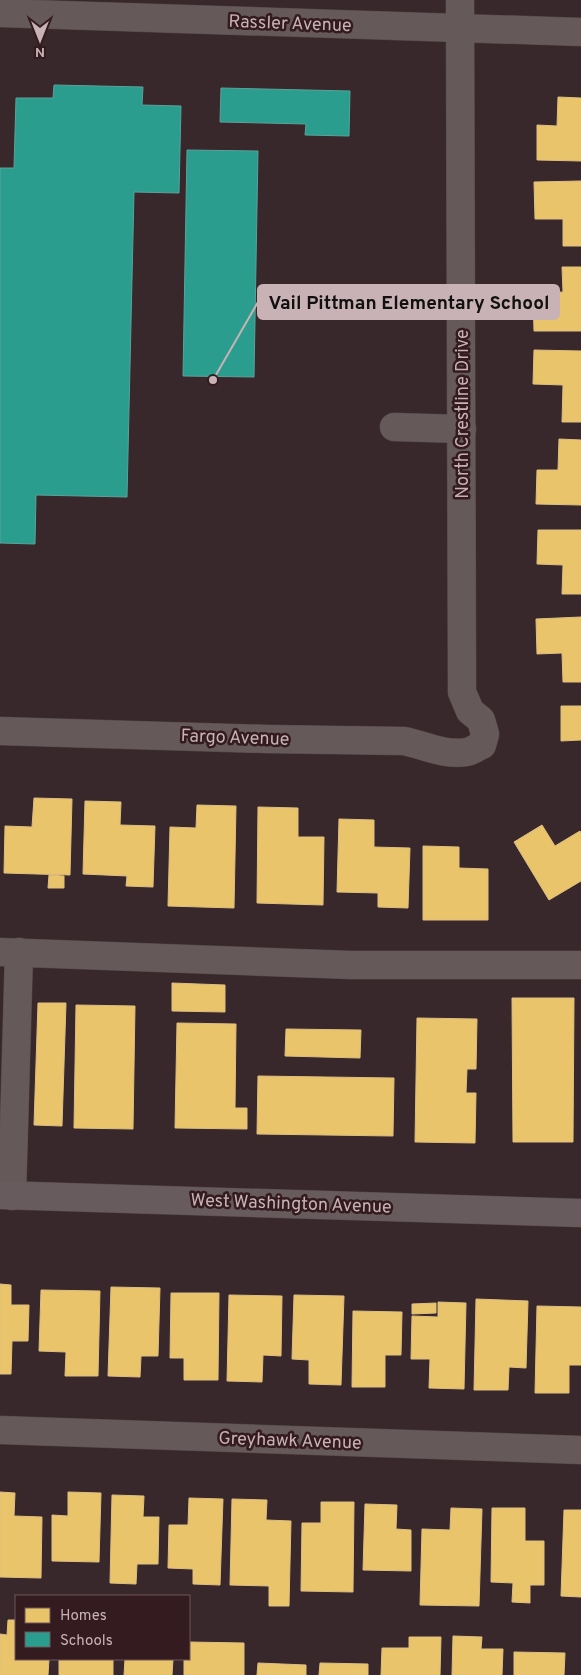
<svg xmlns="http://www.w3.org/2000/svg" width="581" height="1675" font-family="Overpass,sans-serif">
  <style>
    .homes { fill: #e9c46a; stroke: #dfbf80 }
    .schools { fill: #2a9d8f; stroke: #5aa39a }
    .lines { fill: none; stroke-linecap: round; stroke-linejoin: round }
    .minor-casing { stroke: #514547; stroke-width: 29 }
    .major-casing { stroke: #544648; stroke-width: 29 }
    .minor { stroke: #65595a; stroke-width: 28 }
    .major { stroke: #675b5d; stroke-width: 28 }
    .labels { text-anchor: middle; stroke-width: 5; stroke-linejoin: round; paint-order: stroke }
    .street-label { font-size: 18px; fill: #c9b2b5; stroke: #331b1f }
    .leader { fill: none; stroke: #c9b2b5; stroke-width: 2 }
    .callout-dot { fill: #c9b2b5; stroke: #331b1f; stroke-width: 2 }
    .callout { fill: #c9b2b5; stroke: #c9b2b5; stroke-width: 2 }
    .callout-label { font-size: 19px; text-anchor: middle; font-weight: bold; fill: #111 }
  </style>
  <rect width="100%" height="100%" fill="#38282b"/>
  <!-- homes -->
  <g class="homes">
    <polygon points="558,97 581,98 581,161 537,160 537,125 557,126"/>
    <polygon points="581,181 581,246 563,246 563,219 535,219 534,182"/>
    <polygon points="562,267 581,267 581,331 534,331 533,293 563,292"/>
    <polygon points="534,350 581,351 581,422 562,422 563,385 533,384"/>
    <polygon points="559,439 581,440 581,505 536,504 537,470 558,470"/>
    <polygon points="538,530 581,530 581,594 562,594 563,565 537,564"/>
    <polygon points="581,617 581,682 563,682 562,653 537,654 536,619"/>
    <polygon points="561,706 581,706 581,740 561,741"/>
    <polygon points="34,798 72,799 70,875 4,873 5,826 32,827"/>
    <polygon points="85,801 121,802 120,825 155,826 153,887 126,886 127,876 83,874"/>
    <polygon points="197,805 236,806 234,908 168,906 170,827 196,828"/>
    <polygon points="258,807 298,808 298,837 324,837 323,905 257,903"/>
    <polygon points="339,819 374,820 374,847 410,848 408,908 378,907 378,893 337,892"/>
    <polygon points="542,825 555,846 580,831 581,833 581,881 549,900 514,842"/>
    <polygon points="423,846 459,847 459,868 488,869 488,920 423,920"/>
    <polygon points="49,875 64,876 64,888 48,888"/>
    <polygon points="172,983 225,985 225,1012 172,1011"/>
    <polygon points="512,998 574,998 573,1142 513,1142"/>
    <polygon points="38,1003 66,1003 62,1126 34,1125"/>
    <polygon points="76,1005 135,1006 133,1129 74,1128"/>
    <polygon points="417,1018 477,1019 476,1069 467,1069 466,1093 476,1093 475,1143 415,1142"/>
    <polygon points="177,1023 236,1024 235,1108 247,1108 247,1129 175,1128"/>
    <polygon points="286,1029 361,1030 360,1058 285,1056"/>
    <polygon points="258,1076 394,1078 393,1136 257,1134"/>
    <polygon points="0,1284 11,1285 11,1305 29,1305 28,1341 12,1341 11,1374 0,1374"/>
    <polygon points="111,1287 160,1288 158,1356 141,1356 140,1377 108,1376"/>
    <polygon points="41,1290 100,1291 98,1376 65,1376 66,1352 39,1351"/>
    <polygon points="171,1293 219,1293 218,1380 184,1380 184,1358 170,1358"/>
    <polygon points="229,1295 282,1296 281,1356 263,1355 262,1382 227,1381"/>
    <polygon points="294,1295 344,1296 341,1385 309,1384 309,1360 292,1359"/>
    <polygon points="476,1299 528,1301 526,1368 509,1367 508,1390 474,1390"/>
    <polygon points="438,1302 466,1303 464,1389 429,1388 430,1359 411,1359 412,1316 438,1317"/>
    <polygon points="436,1303 436,1313 412,1314 412,1304"/>
    <polygon points="537,1306 581,1307 581,1365 569,1365 569,1393 535,1393"/>
    <polygon points="353,1311 402,1312 401,1355 385,1355 385,1387 352,1387"/>
    <polygon points="0,1492 15,1493 14,1516 42,1517 41,1578 0,1577"/>
    <polygon points="68,1492 101,1493 99,1562 52,1561 52,1515 68,1516"/>
    <polygon points="112,1495 144,1496 143,1517 159,1517 158,1564 137,1564 136,1584 110,1583"/>
    <polygon points="189,1498 223,1499 220,1585 193,1584 193,1569 168,1568 169,1525 188,1525"/>
    <polygon points="232,1499 267,1500 266,1520 291,1521 289,1606 269,1606 269,1586 230,1585"/>
    <polygon points="321,1502 354,1502 353,1592 301,1591 302,1523 321,1523"/>
    <polygon points="365,1504 397,1505 396,1529 411,1530 411,1571 363,1570"/>
    <polygon points="451,1508 482,1509 479,1606 420,1605 422,1529 450,1530"/>
    <polygon points="492,1508 525,1508 525,1541 544,1541 544,1585 530,1585 530,1603 512,1602 513,1583 491,1582"/>
    <polygon points="564,1510 581,1510 581,1597 561,1596"/>
    <polygon points="8,1620 16,1620 16,1659 49,1659 48,1675 0,1675 0,1634 7,1635"/>
    <polygon points="453,1636 482,1637 481,1649 503,1649 502,1675 452,1675"/>
    <polygon points="409,1637 441,1637 440,1675 381,1675 382,1648 409,1648"/>
    <polygon points="189,1642 244,1643 244,1675 184,1675 184,1659 189,1659"/>
    <polygon points="514,1652 565,1653 564,1675 514,1675"/>
    <rect x="59" y="1659" width="54" height="16"/>
    <polygon points="125,1659 173,1659 172,1675 124,1675"/>
    <polygon points="258,1663 306,1665 306,1675 257,1675"/>
    <polygon points="320,1663 368,1664 368,1675 319,1675"/>
  </g>
  <!-- schools -->
  <g class="schools">
    <polygon points="54,85 143,87 142,105 181,106 179,193 134,192 127,497 36,495 35,544 0,543 0,168 14,168 16,98 53,98"/>
    <polygon points="221,88 350,91 349,136 305,135 306,124 220,122"/>
    <polygon points="187,150 258,151 254,377 183,376"/>
  </g>
  <g class="lines">
    <!-- minor casing -->
    <g class="minor-casing">
      <g id="minor">
        <polyline points="0,13 581,32"/>
        <polyline points="394,427 462,429"/>
        <path d="M0,731l267,8 137,2c20,4 41,15 63,11 5,-1 10,-5 15,-7l3,-11 -4,-14 -11,-9 -8,-19 -2,-692"/>
        <polyline points="0,952 351,965 581,965"/>
        <polyline points="12,1196 19,952"/>
        <polyline points="0,1430 581,1450"/>
      </g>
    </g>
    <!-- major casing -->
    <g class="major-casing">
      <polyline id="major" points="0,1195 581,1213"/>
    </g>
    <!-- minor -->
    <use href="#minor" class="minor"/>
    <!-- major -->
    <use href="#major" class="major"/>
  </g>
  <g class="labels">
    <!-- street labels -->
    <g class="street-label">
      <text transform="translate(290 23) rotate(2)" y="6">Rassler Avenue</text>
      <text transform="translate(462 414) rotate(-90)" y="6">North Crestline Drive</text>
      <text transform="translate(235 737) rotate(2)" y="6">Fargo Avenue</text>
      <text transform="translate(291 1203) rotate(2)" y="6">West Washington Avenue</text>
      <text transform="translate(290 1440) rotate(2)" y="6">Greyhawk Avenue</text>
    </g>
  </g>
  <!-- callouts -->
  <path class="leader" d="M213 380L258 302"/>
  <circle class="callout-dot" cx="213" cy="380" r="5"/>
  <rect class="callout" x="258" y="285" width="301" height="34" rx="5"/>
  <g class="callout-label">
    <text x="409" y="309">Vail Pittman Elementary School</text>
  </g>
  <!-- legend -->
  <rect x="15" y="1595" width="175" height="65" fill="#331b1f" stroke="#6f575b"/>
  <rect x="25" y="1608" width="25" height="15" fill="#e9c46a" stroke="#6f575b"/>
  <text x="60" y="1620" font-size="15" fill="#c9b2b5">Homes</text>
  <rect x="25" y="1632" width="25" height="15" fill="#2a9d8f" stroke="#6f575b"/>
  <text x="60" y="1645" font-size="15" fill="#c9b2b5">Schools</text>
  <!-- north arrow -->
  <g transform="translate(40 40) rotate(180)" stroke="#331b1f" stroke-width="4" paint-order="stroke">
  <path d="M0-4L9 19L0 12L-9 19Z" fill="#c9b2b5"/>
  <text y="-8" font-size="14" font-weight="bold" text-anchor="middle" fill="#c9b2b5">N</text>
  </g>
</svg>
